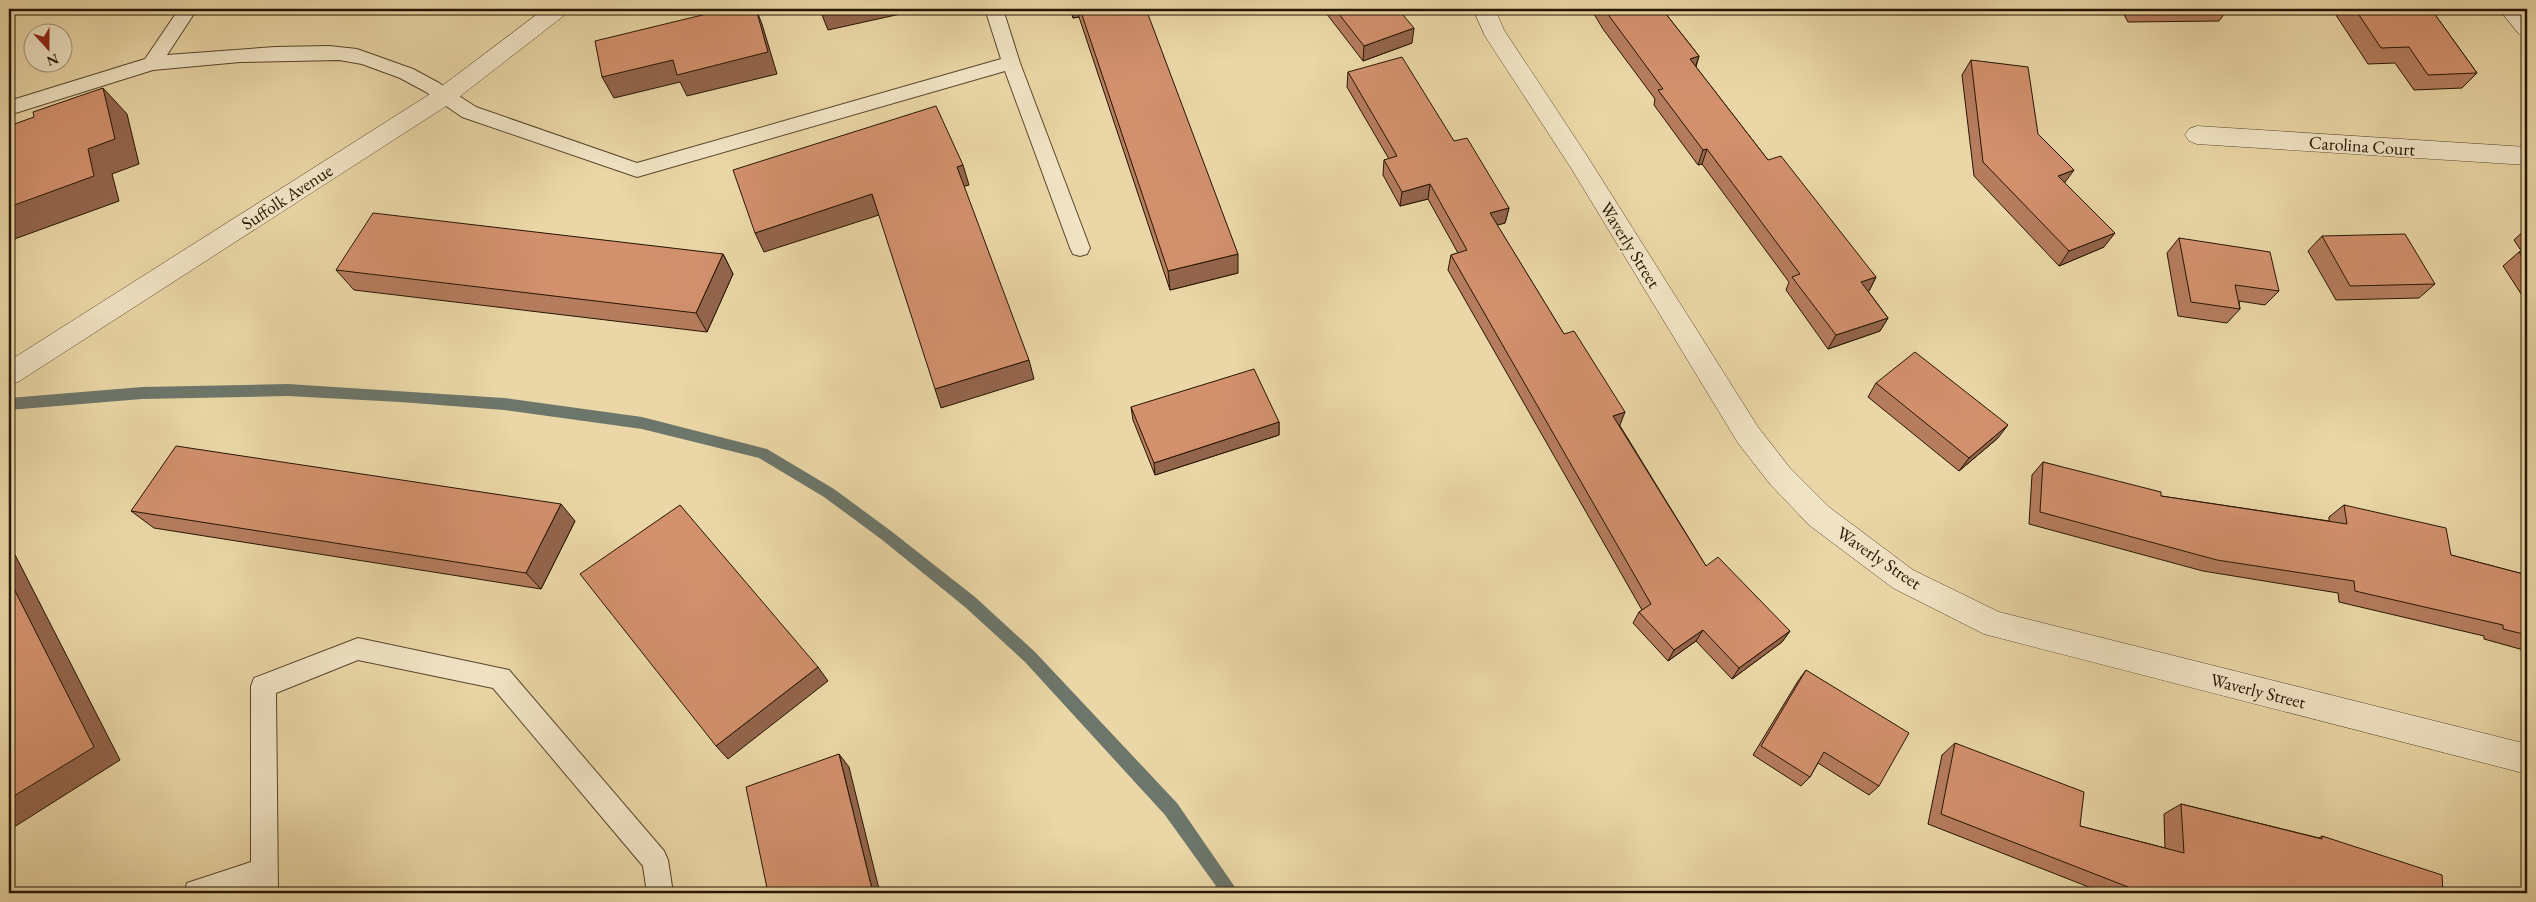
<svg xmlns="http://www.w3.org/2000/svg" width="2536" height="902" font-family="'EB Garamond',serif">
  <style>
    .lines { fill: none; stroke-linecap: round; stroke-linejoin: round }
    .stream { fill: #6c766a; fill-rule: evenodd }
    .service-casing { stroke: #57452a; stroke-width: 2 }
    .minor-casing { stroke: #57452a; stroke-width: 1 }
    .service { fill: #f1e4c5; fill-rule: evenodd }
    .minor { fill: #f1e4c5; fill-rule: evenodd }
    .wall { fill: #b57c5e; stroke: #261500 }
    .shaded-wall { fill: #93654c; stroke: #261500 }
    .building { fill: #d2906d; stroke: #261500 }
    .labels { text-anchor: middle; stroke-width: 4; stroke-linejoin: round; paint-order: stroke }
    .street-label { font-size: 18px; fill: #261500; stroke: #f1e4c5 }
  </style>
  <rect width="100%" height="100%" fill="#ead6a6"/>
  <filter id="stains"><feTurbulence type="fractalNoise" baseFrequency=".004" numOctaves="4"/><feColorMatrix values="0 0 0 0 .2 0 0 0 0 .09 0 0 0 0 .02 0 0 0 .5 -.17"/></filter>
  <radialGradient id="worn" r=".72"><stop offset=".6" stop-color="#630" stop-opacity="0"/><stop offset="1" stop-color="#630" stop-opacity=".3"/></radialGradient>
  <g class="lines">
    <!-- stream -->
    <polygon class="stream" points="288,384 504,398 642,417 767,449 834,489 891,531 975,597 1035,652 1177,803 1239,893 1221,893 1165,815 1025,662 965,607 881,539 824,497 759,458 642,429 504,410 400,402 288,396 142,399 9,410 9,398 142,387"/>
    <!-- service casing -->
    <g class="service-casing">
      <g id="service">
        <polygon points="179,9 197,9 167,55 275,47 329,46 357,49 413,69 439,83 476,107 637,163 1001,59 985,9 1003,9 1020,63 1090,248 1087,254 1080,256 1073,254 1070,248 1005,71 637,177 462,117 426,92 400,78 362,64 339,60 240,62 153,70 9,115 9,101 145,59"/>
        <polygon points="358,638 509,670 664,851 668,860 673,893 647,893 643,866 493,688 358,660 276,693 278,893 252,893 252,889 238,893 184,893 187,883 251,862 251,686 254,678"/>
      </g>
    </g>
    <!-- minor casing -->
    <g class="minor-casing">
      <g id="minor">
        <polygon points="544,9 569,9 566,14 454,101 18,382 9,385 9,361 438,89"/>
        <polygon points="1473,9 1495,9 1504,30 1587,156 1758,427 1790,468 1829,507 1913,570 1999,612 2527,744 2527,774 1984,634 1893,588 1809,525 1770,484 1738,443 1571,168 1485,36"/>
        <polygon points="2499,9 2522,9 2527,15 2527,37 2519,34"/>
        <polygon points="2197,126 2527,147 2527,165 2197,144 2189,141 2185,135 2189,129"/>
      </g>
    </g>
    <!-- service -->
    <use href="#service" class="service"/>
    <!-- minor -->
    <use href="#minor" class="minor"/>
  </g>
  <!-- wall -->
  <g class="wall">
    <polygon points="247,9 316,9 315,10 250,12"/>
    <polygon points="1070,9 1123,9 1238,273 1170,290 1079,17 1073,18"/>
    <polygon points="1323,9 1398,9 1412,43 1363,61"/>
    <polygon points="1591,9 1662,9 1699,56 1696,67 1768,160 1876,277 1869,291 1868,291 1888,318 1880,331 1828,349 1786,290 1789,282 1702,164 1698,165 1654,105 1655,99 1603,29"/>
    <polygon points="2121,9 2228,9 2219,21 2128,22"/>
    <polygon points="2332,9 2431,9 2477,73 2462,88 2414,90 2395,63 2368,64"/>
    <polygon points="1971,60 2038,134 2065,183 2104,247 2059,266 1974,176 1962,75"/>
    <polygon points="1348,72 1454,141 1509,208 1505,223 1497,225 1706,566 1790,631 1782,642 1732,679 1696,641 1668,661 1633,623 1639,612 1642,610 1448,270 1451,255 1458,253 1428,199 1400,206 1383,175 1384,160 1389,159 1347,87"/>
    <polygon points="2527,228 2527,303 2503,266 2519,252 2522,252 2514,240"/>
    <polygon points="2322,236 2435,284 2419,298 2336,300 2308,251"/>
    <polygon points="2179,238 2279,291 2265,305 2239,301 2240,309 2227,323 2178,316 2167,253"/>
    <polygon points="723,254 733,274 707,332 354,290 336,270"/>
    <polygon points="1876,383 1998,438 1959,471 1868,397"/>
    <polygon points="1131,407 1279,422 1279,435 1155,475 1133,420"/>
    <polygon points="2043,462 2161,496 2329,521 2329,517 2344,505 2451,555 2527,575 2527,651 2484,639 2484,636 2339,602 2338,593 2203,571 2029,524 2032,475"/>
    <polygon points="131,511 575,521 541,589 154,528"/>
    <polygon points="1806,670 1879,786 1869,795 1818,763 1810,777 1801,786 1753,755 1798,681"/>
    <polygon points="1955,743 2080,826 2165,848 2164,814 2181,804 2319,838 2322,836 2443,893 2104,893 1928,824 1942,755"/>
  </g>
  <!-- shaded-wall -->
  <g class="shaded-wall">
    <polygon points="756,9 762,24 777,74 687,96 680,82 614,98 602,77"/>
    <polygon points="850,9 913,9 914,11 828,30 822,15"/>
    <polygon points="1072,9 1078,9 1079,17 1073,18"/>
    <polygon points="1414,28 1412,43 1363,61 1364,46"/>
    <polygon points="1699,56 1694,71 1690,59"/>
    <polygon points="103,88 127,114 139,164 112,174 119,201 9,241 9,207"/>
    <polygon points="1707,149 1702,164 1698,165 1703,150"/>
    <polygon points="963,165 969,185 962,187 957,167"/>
    <polygon points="2074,170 2063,185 2058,176"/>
    <polygon points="1430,184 1428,199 1400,206 1402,192"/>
    <polygon points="872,194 879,215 764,252 755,233"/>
    <polygon points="1509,208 1505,223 1487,228 1490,213"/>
    <polygon points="2115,233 2104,247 2059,266 2069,251"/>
    <polygon points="723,254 733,274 707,332 696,313"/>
    <polygon points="1238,254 1238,273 1170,290 1168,271"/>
    <polygon points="1876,277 1869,291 1853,296 1861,282"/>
    <polygon points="1888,318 1880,331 1828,349 1836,335"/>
    <polygon points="1029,360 1034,379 941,408 935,389"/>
    <polygon points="1625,412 1620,425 1609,429 1613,416"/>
    <polygon points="1279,422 1279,435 1155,475 1154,463"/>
    <polygon points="2008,425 1998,438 1959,471 1969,458"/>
    <polygon points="561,504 575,521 541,589 526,573"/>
    <polygon points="9,543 120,760 11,829 9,828"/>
    <polygon points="1703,630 1696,641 1668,661 1674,650"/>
    <polygon points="1790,631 1782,642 1732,679 1739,668"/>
    <polygon points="818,667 828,681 728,759 716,746"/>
    <polygon points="839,754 849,767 880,893 873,893"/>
  </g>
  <!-- building -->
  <g class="building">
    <polygon points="727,9 756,9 768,52 677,75 673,60 602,77 595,41"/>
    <polygon points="821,9 850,9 822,15"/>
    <polygon points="1080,9 1123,9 1125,13 1146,9 1238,254 1168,271"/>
    <polygon points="1335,9 1398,9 1414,28 1364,46"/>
    <polygon points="1604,9 1662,9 1699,56 1690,59 1768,160 1781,156 1876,277 1861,282 1888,318 1836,335 1792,277 1800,274 1707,149 1703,150 1658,90 1663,89"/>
    <polygon points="2355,9 2431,9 2477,73 2428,75 2409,47 2381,48"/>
    <polygon points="1402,57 1454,141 1467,138 1509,208 1490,213 1564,334 1574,331 1625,412 1613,416 1706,566 1718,557 1790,631 1739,668 1703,630 1674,650 1639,612 1651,604 1451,255 1467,250 1430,184 1402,192 1384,160 1397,156 1348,72"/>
    <polygon points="1971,60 2028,67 2038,134 2074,170 2058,176 2115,233 2069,251 1983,162"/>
    <polygon points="103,88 115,139 88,149 94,176 9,207 9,126 34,117 33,112"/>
    <polygon points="936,106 963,165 957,167 1029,360 935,389 872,194 755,233 733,170"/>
    <polygon points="373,213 723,254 696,313 336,270"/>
    <polygon points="2405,234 2435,284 2350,286 2322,236"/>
    <polygon points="2179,238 2270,252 2279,291 2235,285 2240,309 2191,302"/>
    <polygon points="2527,251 2527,263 2519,252"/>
    <polygon points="1915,352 2008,425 1969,458 1876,383"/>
    <polygon points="1254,369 1279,422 1154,463 1131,407"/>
    <polygon points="176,446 561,504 526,573 131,511"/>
    <polygon points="2043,462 2161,492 2161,496 2347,524 2344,505 2446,528 2451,555 2527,575 2527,635 2503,629 2503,625 2355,591 2354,581 2217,560 2040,512"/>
    <polygon points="680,505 818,667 716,746 580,574"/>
    <polygon points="9,579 94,747 9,799"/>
    <polygon points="1806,670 1909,733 1879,786 1824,752 1810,777 1761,746"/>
    <polygon points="1955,743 2084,792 2080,826 2184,853 2181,804 2322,839 2322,836 2442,875 2443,893 2128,893 2128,887 1941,814"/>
    <polygon points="839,754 873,893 768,893 746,787"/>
  </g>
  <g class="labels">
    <!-- street labels -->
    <g class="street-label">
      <text transform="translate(2362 146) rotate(4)" y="6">Carolina Court</text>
      <text transform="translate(287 197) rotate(-33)" y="6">Suffolk Avenue</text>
      <text transform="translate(1630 245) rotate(58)" y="6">Waverly Street</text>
      <text transform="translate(1879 558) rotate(34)" y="6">Waverly Street</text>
      <text transform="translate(2258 691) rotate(14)" y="6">Waverly Street</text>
    </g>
  </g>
  <!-- margin -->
  <rect width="2536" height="902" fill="none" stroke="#ead6a6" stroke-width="30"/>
  <rect x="10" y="10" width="2516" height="882" fill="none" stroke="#261500" stroke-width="2.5"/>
  <rect x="15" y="15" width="2506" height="872" fill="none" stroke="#261500"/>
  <!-- north arrow -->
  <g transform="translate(48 48) rotate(159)"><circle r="24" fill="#f1e4c5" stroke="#a09176"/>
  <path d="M0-4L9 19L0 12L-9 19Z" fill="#8f2418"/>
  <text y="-8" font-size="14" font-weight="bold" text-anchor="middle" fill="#261500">N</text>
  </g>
  <rect width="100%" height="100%" filter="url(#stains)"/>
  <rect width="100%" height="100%" fill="url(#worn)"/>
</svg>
